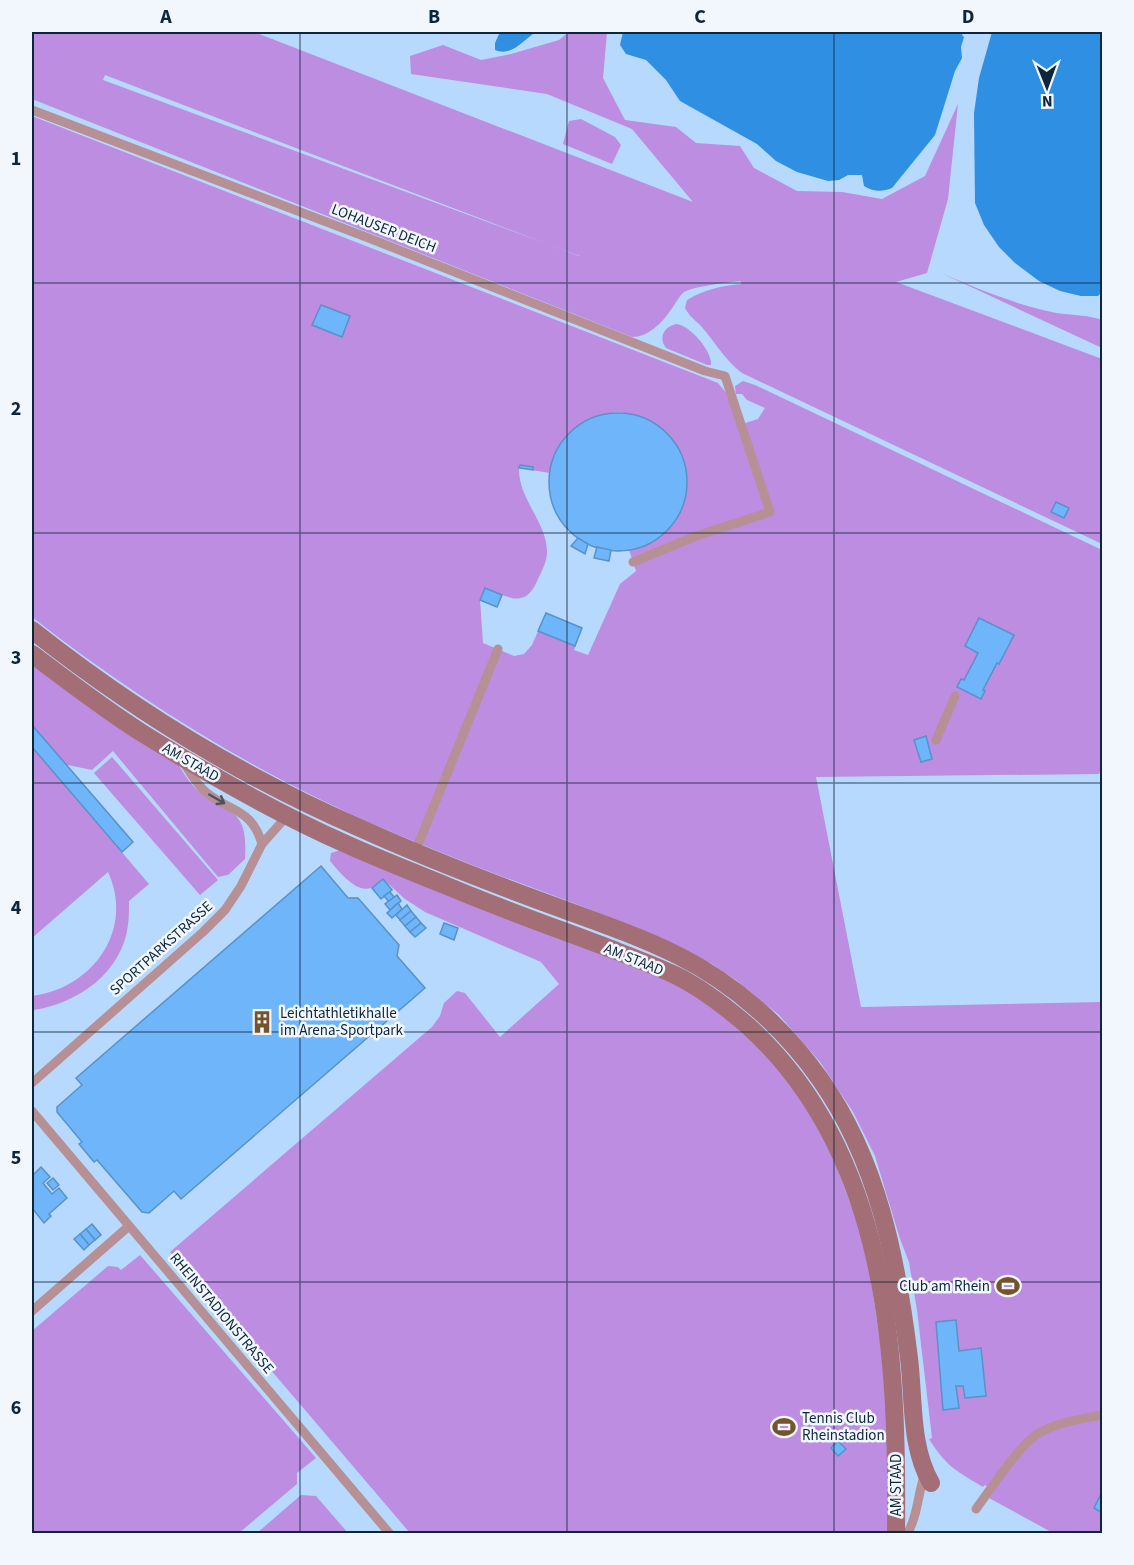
<svg xmlns="http://www.w3.org/2000/svg" width="1134" height="1565" font-family="'Source Sans 3',sans-serif">
  <style>
    .green { fill: #bc8de0; fill-rule: evenodd }
    .water { fill: #2f8fe3 }
    .building { fill: #6fb5fa; stroke: #5991c8; stroke-width: 1.5 }
    .lines { fill: none; stroke-linecap: round; stroke-linejoin: round }
    .lane { stroke: #b69095; stroke-width: 9 }
    .secondary { stroke: #a46e76; stroke-width: 18 }
    .oneway { stroke: #515060 }
    .grid { fill: none; stroke: #0e263c; stroke-width: 1.5; stroke-opacity: 0.55 }
    .labels { text-anchor: middle; stroke-width: 5; stroke-linejoin: round; paint-order: stroke }
    .street-label { font-size: 15px; fill: #0e263c; stroke: #f1f7fd }
    .poi-label { font-size: 15px; fill: #0e263c; stroke: #f1f7fd; text-anchor: start }
    .neatline { fill: none; stroke: #0e263c; stroke-width: 2 }
    .grid-label { font-size: 20px; text-anchor: middle; font-weight: bold; fill: #0e263c }
  </style>
  <rect width="100%" height="100%" fill="#b7d9fd"/>
  <!-- green -->
  <g class="green">
    <path d="M32,32h222l439,170 -61,-73 -85,-35 -136,-20 -1,-18 33,-11 38,15 30,-6 48,-14 10,-8h38l-4,46 22,42 51,7 20,16 44,3 14,22 43,23 45,1 40,7 43,-23 33,-72 -10,95 -21,74 -31,9 206,77v185l-360,-171c-17,-13 -27,-31 -41,-47 -6,-6 -12,-10 -16,-18l2,-8c18,-11 34,-14 55,-16l-2,-3c-13,2 -46,5 -56,11 -6,5 -9,13 -14,19 -8,12 -22,26 -38,26l-600,-238zM105,75l474,181h1l-477,-176z"/>
    <path d="M32,116l686,267 10,12 11,30 19,-6 7,-11 -18,-8 -5,-6h-6l-1,-8 8,-5 12,4 347,165v217l-3,7 -283,3 45,230 241,-5v531h-49l-64,-35 5,-7 -9,-6 -2,2c-28,-17 -36,-20 -54,-48l3,-1 -15,-128 -8,-48 -9,-23 -25,-83 -22,-44 -33,-50 -41,-47 -43,-35 -24,-16 -76,-37c-88,-34 -177,-65 -263,-103 -123,-54 -236,-125 -341,-207zM620,412c83,11 90,118 9,138l7,21 -16,13 -32,71 -14,-5 8,-22 -36,-15 -14,32 -8,9 -10,2 -31,-13 -3,-43 5,-12c23,8 40,23 53,-9 4,-8 9,-18 9,-27 0,-30 -29,-53 -28,-84l31,5c7,-37 33,-59 70,-61z"/>
    <polygon points="581,119 615,137 621,145 612,164 563,144 569,121"/>
    <path d="M941,273c37,16 75,32 115,40 16,2 31,2 46,7v28z"/>
    <path d="M676,324c14,1 36,27 35,41h-4l-41,-17c-8,-11 -2,-21 10,-24z"/>
    <path d="M32,662l143,97c7,11 14,25 25,33 33,23 48,19 45,67l-17,16 -10,2 -105,-126 -21,19 -29,-6 -31,-36z"/>
    <path d="M32,747l117,137 -20,17c0,8 0,16 -1,24 -6,48 -50,78 -94,85h-2v-14c60,-7 103,-66 76,-124l-76,66z"/>
    <polygon points="112,757 218,880 200,895 94,773"/>
    <path d="M341,850l334,134 42,24 61,58 48,72 39,105 22,142 3,148h-480l-240,-281 262,-225 8,-11 4,-13 13,-12 8,2 35,44 59,-53 -18,-22 -116,-50 -20,-13 -22,-20c-4,3 -8,7 -12,9 -16,5 -32,-17 -41,-27l1,-8z"/>
    <polygon points="140,1255 316,1458 297,1473 297,1484 239,1533 32,1533 32,1331 108,1266 118,1267 121,1270"/>
    <polygon points="301,1495 316,1496 348,1533 257,1533"/>
  </g>
  <!-- water -->
  <g class="water">
    <path d="M500,32h36c-13,8 -24,25 -41,18v-7z"/>
    <path d="M623,32h341l-2,3 2,2 -3,10 1,11 -7,13 -20,64 -43,53c-10,4 -18,4 -28,-2l-2,-11h-14l-9,5 -11,1 -31,-9 -21,-11 -19,-17 -77,-43 -14,-21 -20,-20 -20,-6 -6,-9z"/>
    <polygon points="992,32 1102,32 1102,292 1098,296 1081,296 1060,291 1039,281 1015,263 999,247 984,225 975,203 974,113 979,78"/>
  </g>
  <!-- building -->
  <g class="building">
    <polygon points="321,305 350,316 342,337 312,325"/>
    <circle cx="618" cy="482" r="69"/>
    <polygon points="520,465 533,467 533,470 519,468"/>
    <polygon points="1056,502 1069,508 1064,518 1051,512"/>
    <polygon points="578,538 588,544 585,554 571,546"/>
    <polygon points="597,547 611,550 609,561 594,558"/>
    <polygon points="485,588 502,595 497,607 480,600"/>
    <polygon points="546,613 582,628 575,646 538,631"/>
    <polygon points="979,618 1014,635 999,664 997,663 983,690 985,691 981,699 957,687 961,679 964,680 978,653 965,646"/>
    <polygon points="32,725 133,842 122,852 32,747"/>
    <polygon points="926,736 932,759 921,762 914,740"/>
    <polygon points="321,866 348,898 358,898 399,945 397,956 425,988 181,1199 174,1191 149,1213 142,1212 97,1160 94,1162 79,1144 82,1142 57,1112 57,1107 82,1085 76,1078"/>
    <polygon points="383,879 392,890 381,899 372,888"/>
    <polygon points="390,892 394,897 389,902 384,896"/>
    <polygon points="397,895 401,901 390,910 385,904"/>
    <polygon points="398,903 402,909 392,918 387,913"/>
    <polygon points="407,905 411,911 400,920 396,915"/>
    <polygon points="411,911 416,917 405,926 400,920"/>
    <polygon points="416,917 421,923 410,932 405,926"/>
    <polygon points="421,923 426,928 415,937 410,932"/>
    <polygon points="444,923 458,928 454,940 440,934"/>
    <polygon points="41,1167 50,1177 43,1183 52,1194 59,1188 67,1198 49,1214 51,1216 44,1223 32,1208 32,1176"/>
    <polygon points="53,1178 59,1185 53,1190 47,1183"/>
    <polygon points="92,1224 101,1235 95,1240 86,1229"/>
    <polygon points="86,1229 95,1240 89,1245 80,1234"/>
    <polygon points="80,1234 89,1245 84,1250 74,1239"/>
    <polygon points="956,1320 959,1351 981,1348 986,1396 965,1398 963,1386 956,1386 959,1408 943,1410 936,1322"/>
    <polygon points="838,1441 846,1449 838,1456 831,1448"/>
    <polygon points="1102,1492 1102,1513 1094,1508"/>
  </g>
  <g class="lines">
    <!-- lane -->
    <g class="lane">
      <polyline points="32,110 366,237 705,371 725,376 770,512 696,536 633,562"/>
      <polyline points="936,740 955,696"/>
      <path d="M184,763c7,11 13,22 23,30 25,20 45,16 55,51"/>
      <polyline points="415,852 498,649"/>
      <polyline points="32,1083 203,932 225,910 241,886 262,844 287,816"/>
      <polyline points="32,1111 390,1534"/>
      <polyline points="32,1311 129,1226"/>
      <path d="M976,1509c14,-19 44,-65 63,-76 19,-11 43,-14 63,-18"/>
      <path d="M907,1534c11,-18 11,-42 18,-61"/>
    </g>
    <!-- secondary -->
    <g class="secondary">
      <path d="M32,630c100,79 210,147 328,198 57,26 116,49 175,71 48,18 98,34 144,57 56,28 105,72 141,123 58,82 77,181 89,279 5,41 1,89 22,125"/>
      <path d="M32,654c36,27 72,55 110,79 66,41 134,80 204,111 33,15 67,28 101,42 52,22 106,41 159,61 23,9 47,18 69,28 27,13 51,32 73,51 141,128 150,330 148,508"/>
    </g>
  </g>
  <!-- one-way arrows -->
  <defs><path id="oneway-shaft" d="M-6 0H5M1.5-3L5.5 0L1.5 3" fill="none" stroke-width="1.6" stroke-linecap="round" stroke-linejoin="round" transform="scale(1.5)"/></defs>
  <use class="oneway" href="#oneway-shaft" transform="translate(217 799) rotate(30)"/>
  <!-- grid -->
  <path class="grid" d="M300,32v1502M567,32v1502M834,32v1502M32,283h1070M32,533h1070M32,783h1070M32,1032h1070M32,1282h1070"/>
  <!-- icons -->
  <defs>
    <g id="building-bare" transform="scale(1.8)"><path d="M-4-6H4V6H1V3H-1V6H-4ZM-2.5-4.3h1.7v1.8h-1.7ZM.8-4.3h1.7v1.8H.8ZM-2.5-1h1.7V.8h-1.7ZM.8-1h1.7V.8H.8Z" fill="#75532b" stroke="#f1f7fd" stroke-width="2.5" paint-order="stroke"/></g>
    <g id="stadium-bare" transform="scale(1.8)"><path d="M0-5a6.5 5 0 1 0 0 10a6.5 5 0 1 0 0-10ZM-3.5-1.8h7v3.6h-7Z" fill="#75532b" stroke="#f1f7fd" stroke-width="2.5" paint-order="stroke"/></g>
  </defs>
  <g fill-rule="evenodd">
    <use href="#building-bare" x="262" y="1022"/>
    <use href="#stadium-bare" x="1008" y="1286"/>
    <use href="#stadium-bare" x="784" y="1427"/>
  </g>
  <g class="labels">
    <!-- street labels -->
    <g class="street-label">
      <text transform="translate(384 228) rotate(21)" y="5">LOHAUSER DEICH</text>
      <text transform="translate(191 762) rotate(30)" y="5">AM STAAD</text>
      <text transform="translate(161 948) rotate(-42)" y="5">SPORTPARKSTRASSE</text>
      <text transform="translate(634 959) rotate(22)" y="5">AM STAAD</text>
      <text transform="translate(222 1313) rotate(50)" y="5">RHEINSTADIONSTRASSE</text>
      <text transform="translate(896 1485) rotate(-90)" y="5">AM STAAD</text>
    </g>
    <!-- poi labels -->
    <g class="poi-label">
      <text x="280" y="1018">Leichtathletikhalle<tspan x="280" dy="17">im Arena-Sportpark</tspan></text>
      <text x="990" y="1291" text-anchor="end">Club am Rhein</text>
      <text x="802" y="1423">Tennis Club<tspan x="802" dy="17">Rheinstadion</tspan></text>
    </g>
  </g>
  <!-- border -->
  <rect width="1134" height="1565" fill="none" stroke="#f1f7fd" stroke-width="66"/>
  <!-- north arrow -->
  <g transform="translate(1047 87) rotate(179)" stroke="#f1f7fd" stroke-width="4.5" paint-order="stroke">
  <path d="M0-4.5L10 22L0 15L-10 22Z" fill="#0e263c"/>
  <text y="-9" font-size="16" font-weight="bold" text-anchor="middle" fill="#0e263c">N</text>
  </g>
  <rect x="33" y="33" width="1068" height="1499" class="neatline"/>
  <g class="grid-label">
    <text x="166" y="23">A</text>
    <text x="434" y="23">B</text>
    <text x="700" y="23">C</text>
    <text x="968" y="23">D</text>
    <text x="16" y="165">1</text>
    <text x="16" y="415">2</text>
    <text x="16" y="664">3</text>
    <text x="16" y="914">4</text>
    <text x="16" y="1164">5</text>
    <text x="16" y="1414">6</text>
  </g>
</svg>
